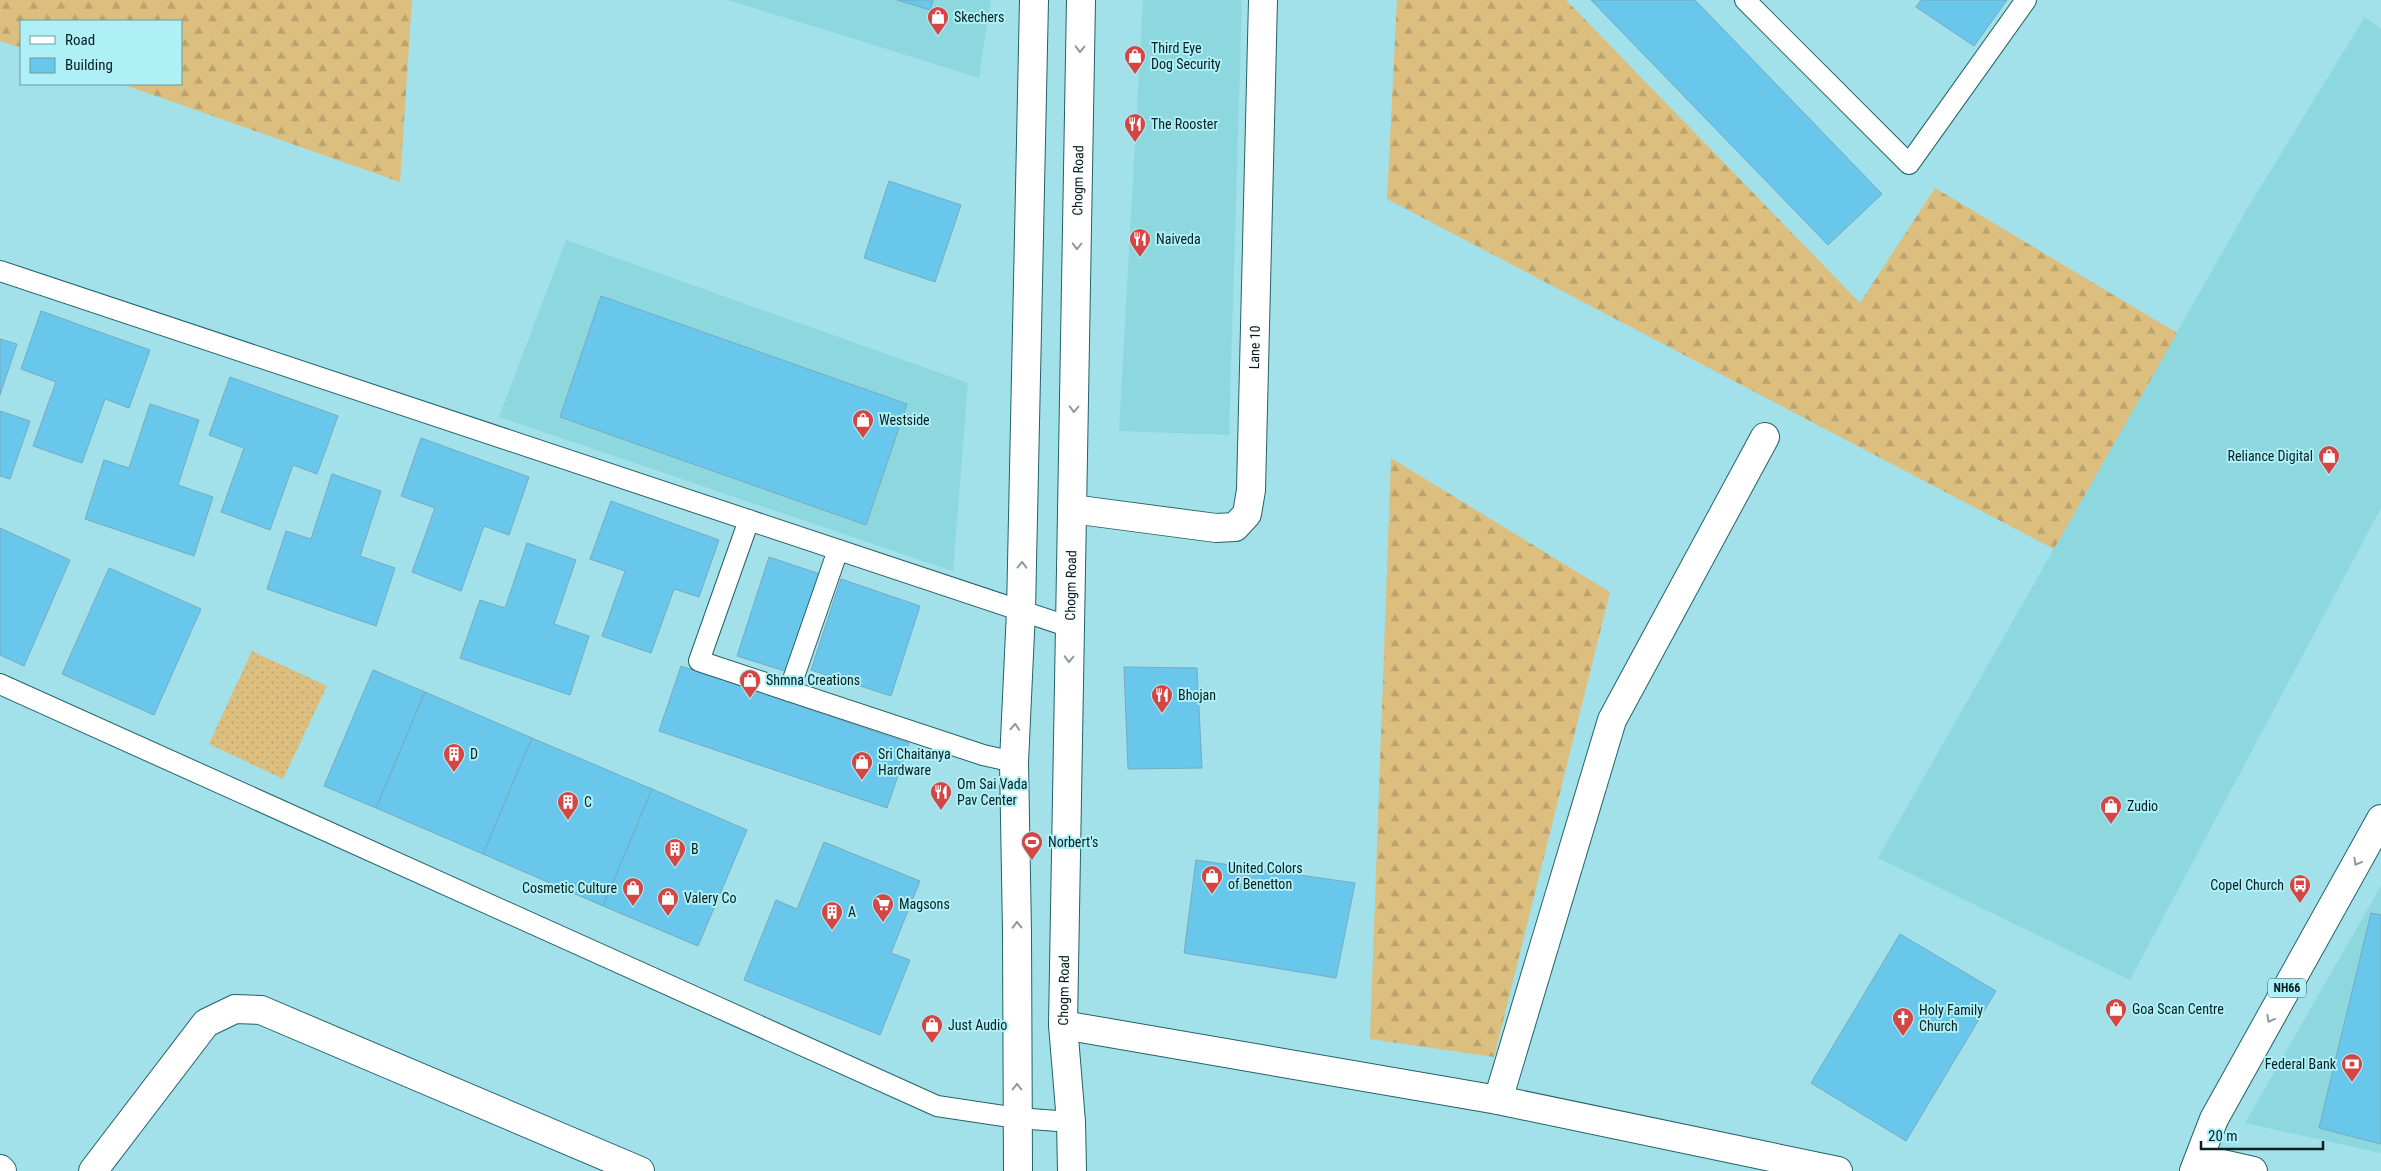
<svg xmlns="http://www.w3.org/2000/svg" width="2381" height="1171" font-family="'Roboto Condensed',sans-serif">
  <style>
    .built { fill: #8dd7df }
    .forest { fill: url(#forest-firs) }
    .garden { fill: url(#garden-dots) }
    .building { fill: #68c7eb; stroke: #76abc1 }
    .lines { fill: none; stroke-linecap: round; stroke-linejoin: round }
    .lane-casing { stroke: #226269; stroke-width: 22 }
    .street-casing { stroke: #226269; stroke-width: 30 }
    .secondary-casing { stroke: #226269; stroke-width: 30 }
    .primary-casing { stroke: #226269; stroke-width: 30 }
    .highway-casing { stroke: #226269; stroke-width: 30 }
    .lane { stroke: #fff; stroke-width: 20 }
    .street { stroke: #fff; stroke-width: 28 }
    .secondary { stroke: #fff; stroke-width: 28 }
    .primary { stroke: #fff; stroke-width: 28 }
    .highway { stroke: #fff; stroke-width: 28 }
    .oneway { stroke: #8e9a9b }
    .labels { text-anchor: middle; stroke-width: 4; stroke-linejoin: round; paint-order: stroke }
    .shield { fill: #afeff6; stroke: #375d61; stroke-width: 1 }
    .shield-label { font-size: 12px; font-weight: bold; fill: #041f21 }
    .poi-label { font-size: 14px; fill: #041f21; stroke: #afeff6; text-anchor: start }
    .street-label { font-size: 14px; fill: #041f21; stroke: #afeff6 }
  </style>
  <defs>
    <pattern id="forest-firs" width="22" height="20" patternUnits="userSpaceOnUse" patternTransform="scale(1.25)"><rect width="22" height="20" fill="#dcbe7f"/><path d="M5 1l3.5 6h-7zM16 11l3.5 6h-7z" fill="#bba36d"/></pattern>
    <pattern id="garden-dots" width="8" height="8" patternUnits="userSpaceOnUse" patternTransform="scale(1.25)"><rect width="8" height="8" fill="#dcbe7f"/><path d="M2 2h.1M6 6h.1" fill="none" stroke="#bba36d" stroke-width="1.8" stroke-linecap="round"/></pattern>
  </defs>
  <rect width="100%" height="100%" fill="#a2e1e9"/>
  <!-- built -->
  <g class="built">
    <polygon points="727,0 991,0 979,78 829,31"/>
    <polygon points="1143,0 1242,0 1229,435 1119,431"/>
    <polygon points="2365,17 2381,29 2381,508 2130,980 1878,858 2247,209"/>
    <polygon points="566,240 968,383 953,571 499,417"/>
    <polygon points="2381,886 2381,1153 2245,1123"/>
  </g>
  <!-- forest -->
  <g class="forest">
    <polygon points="0,0 412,0 400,182 122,84 181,84 181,21 21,21 21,48 0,41"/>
    <polygon points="1397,0 1566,0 1860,303 1935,188 2177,333 2054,549 1387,199"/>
    <polygon points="1391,458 1610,592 1494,1057 1370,1039"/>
  </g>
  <!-- garden -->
  <polygon class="garden" points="252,651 327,686 283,779 209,744"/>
  <!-- building -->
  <g class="building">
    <polygon points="897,0 933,0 930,10"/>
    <polygon points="1591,0 1695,0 1882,194 1828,245"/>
    <polygon points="1921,0 2007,0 1974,46 1916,7"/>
    <polygon points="889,181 961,205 935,282 864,258"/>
    <polygon points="601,296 907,404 866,525 560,417"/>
    <polygon points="41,311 150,350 129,408 105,399 82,463 33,446 56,382 21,369"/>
    <polygon points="0,339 17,344 0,395"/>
    <polygon points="230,377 338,416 317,474 293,465 270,530 221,512 244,448 209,435"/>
    <polygon points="150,404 199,420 178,485 213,497 194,556 85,519 104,460 129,468"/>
    <polygon points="0,411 30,421 10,479 0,476"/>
    <polygon points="421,438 529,477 509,535 484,526 461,591 412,572 435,508 401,496"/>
    <polygon points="332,474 381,491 360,556 395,568 376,626 267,589 286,531 311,539"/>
    <polygon points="611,501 719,540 699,597 674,589 651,653 602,636 625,571 590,559"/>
    <polygon points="0,528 70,560 24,666 0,655"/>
    <polygon points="527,543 576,560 554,624 589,636 570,695 460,658 480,600 505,608"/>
    <polygon points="769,557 820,574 788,672 737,656"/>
    <polygon points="109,568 201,609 154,715 62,674"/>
    <polygon points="841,579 920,606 891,696 811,670"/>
    <polygon points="681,666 909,743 887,808 659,731"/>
    <polygon points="1124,667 1197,668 1202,768 1128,769"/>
    <polygon points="373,670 425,692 376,808 324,786"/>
    <polygon points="425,692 532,738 483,854 376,808"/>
    <polygon points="532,738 652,789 603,906 483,854"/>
    <polygon points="652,789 747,830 698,946 603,906"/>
    <polygon points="824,842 920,881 891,953 910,960 880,1035 744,980 776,900 797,909"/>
    <polygon points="1196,860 1355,883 1336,978 1184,953"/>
    <polygon points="2371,913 2381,915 2381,1144 2319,1128"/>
    <polygon points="1900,934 1996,991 1906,1141 1811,1083"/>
  </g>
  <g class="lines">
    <!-- lane casing -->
    <g class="lane-casing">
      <g id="lane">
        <polyline points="1745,0 1909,164 2026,0"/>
        <polyline points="0,271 1070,627"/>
        <polyline points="749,520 699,661 983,755 1014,762"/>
        <polyline points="0,684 937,1106 1017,1118 1071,1122"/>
        <polyline points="789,691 838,550"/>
      </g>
    </g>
    <!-- street casing -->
    <g class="street-casing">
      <g id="street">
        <path id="s1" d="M1072,509l144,19 19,-1 12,-13 4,-24 12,-490"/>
        <polyline points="1063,1025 1498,1100 1838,1171"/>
        <polyline points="1498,1100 1612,720 1765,437"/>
        <polyline points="93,1171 206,1023 235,1009 261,1010 640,1171"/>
      </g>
    </g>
    <!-- secondary casing -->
    <g class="secondary-casing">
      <g id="secondary">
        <polyline points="2200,1159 2253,1171"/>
        <polyline points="0,1169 2,1171"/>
      </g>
    </g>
    <!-- primary casing -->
    <g class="primary-casing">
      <g id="primary">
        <path id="s2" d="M1072,1171l-1,-49 -8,-97 18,-1025"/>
      </g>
    </g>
    <!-- highway casing -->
    <g class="highway-casing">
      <g id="highway">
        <polyline points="1018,1171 1017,932 1014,762 1021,611 1034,0"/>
        <polyline points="2194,1171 2214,1119 2381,819"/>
      </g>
    </g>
    <!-- lane -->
    <use href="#lane" class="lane"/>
    <!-- street -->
    <use href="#street" class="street"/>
    <!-- secondary -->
    <use href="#secondary" class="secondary"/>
    <!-- primary -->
    <use href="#primary" class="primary"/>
    <!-- highway -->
    <use href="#highway" class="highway"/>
  </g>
  <!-- one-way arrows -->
  <defs><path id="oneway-chevron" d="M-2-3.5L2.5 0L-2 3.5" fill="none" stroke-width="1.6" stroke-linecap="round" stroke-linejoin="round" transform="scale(1.25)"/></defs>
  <g class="oneway">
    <use href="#oneway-chevron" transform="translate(1080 49) rotate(91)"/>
    <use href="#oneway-chevron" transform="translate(1077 246) rotate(91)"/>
    <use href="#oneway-chevron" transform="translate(1074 409) rotate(91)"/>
    <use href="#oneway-chevron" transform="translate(1022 565) rotate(-89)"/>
    <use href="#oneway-chevron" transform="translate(1069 659) rotate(91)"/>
    <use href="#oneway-chevron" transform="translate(1015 727) rotate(-87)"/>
    <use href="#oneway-chevron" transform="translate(2357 862) rotate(119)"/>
    <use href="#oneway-chevron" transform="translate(1017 925) rotate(-91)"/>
    <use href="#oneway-chevron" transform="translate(2270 1019) rotate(119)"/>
    <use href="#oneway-chevron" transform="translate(1017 1087) rotate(-90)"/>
  </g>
  <!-- icons -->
  <defs>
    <g id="shop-pin" transform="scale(1.125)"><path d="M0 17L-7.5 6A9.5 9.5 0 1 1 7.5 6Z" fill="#d44543" stroke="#afeff6"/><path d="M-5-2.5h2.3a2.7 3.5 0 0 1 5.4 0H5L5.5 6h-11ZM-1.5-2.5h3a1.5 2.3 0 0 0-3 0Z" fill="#fff"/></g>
    <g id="restaurant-pin" transform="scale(1.125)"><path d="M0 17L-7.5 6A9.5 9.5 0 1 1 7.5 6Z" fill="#d44543" stroke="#afeff6"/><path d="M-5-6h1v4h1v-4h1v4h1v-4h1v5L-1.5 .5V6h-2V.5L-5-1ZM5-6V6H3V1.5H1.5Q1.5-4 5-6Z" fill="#fff"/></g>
    <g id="building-pin" transform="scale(1.125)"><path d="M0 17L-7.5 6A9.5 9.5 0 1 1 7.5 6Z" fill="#d44543" stroke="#afeff6"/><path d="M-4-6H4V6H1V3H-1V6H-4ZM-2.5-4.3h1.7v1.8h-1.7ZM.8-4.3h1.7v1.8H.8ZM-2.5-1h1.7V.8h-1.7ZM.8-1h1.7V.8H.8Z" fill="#fff"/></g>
    <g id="stadium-pin" transform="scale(1.125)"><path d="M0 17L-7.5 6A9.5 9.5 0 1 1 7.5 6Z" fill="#d44543" stroke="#afeff6"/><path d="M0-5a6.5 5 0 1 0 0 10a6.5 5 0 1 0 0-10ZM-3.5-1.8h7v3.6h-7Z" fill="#fff"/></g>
    <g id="bus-pin" transform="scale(1.125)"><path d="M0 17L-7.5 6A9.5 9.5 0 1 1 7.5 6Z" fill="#d44543" stroke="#afeff6"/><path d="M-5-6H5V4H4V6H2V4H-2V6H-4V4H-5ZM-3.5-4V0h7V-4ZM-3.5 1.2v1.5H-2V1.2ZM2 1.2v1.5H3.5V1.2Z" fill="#fff"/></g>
    <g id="supermarket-pin" transform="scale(1.125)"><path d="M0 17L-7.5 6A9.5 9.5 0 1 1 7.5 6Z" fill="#d44543" stroke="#afeff6"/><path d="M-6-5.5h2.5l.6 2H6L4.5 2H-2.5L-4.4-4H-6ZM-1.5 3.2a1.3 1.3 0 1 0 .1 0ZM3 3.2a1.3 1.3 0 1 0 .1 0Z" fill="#fff"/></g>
    <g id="church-pin" transform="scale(1.125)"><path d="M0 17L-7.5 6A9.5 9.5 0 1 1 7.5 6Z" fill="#d44543" stroke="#afeff6"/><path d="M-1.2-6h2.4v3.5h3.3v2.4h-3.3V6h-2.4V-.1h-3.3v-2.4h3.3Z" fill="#fff"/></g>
    <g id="bank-pin" transform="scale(1.125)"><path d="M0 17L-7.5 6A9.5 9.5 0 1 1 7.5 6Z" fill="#d44543" stroke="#afeff6"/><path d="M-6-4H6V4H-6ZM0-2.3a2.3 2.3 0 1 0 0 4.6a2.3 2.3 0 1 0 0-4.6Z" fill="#fff"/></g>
  </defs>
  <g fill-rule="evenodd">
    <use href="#shop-pin" x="938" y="17"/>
    <use href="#shop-pin" x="1135" y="56"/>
    <use href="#restaurant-pin" x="1135" y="124"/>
    <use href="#restaurant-pin" x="1140" y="239"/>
    <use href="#shop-pin" x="863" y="420"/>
    <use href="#shop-pin" x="2329" y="456"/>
    <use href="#shop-pin" x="750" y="680"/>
    <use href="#restaurant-pin" x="1162" y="695"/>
    <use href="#building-pin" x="454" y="754"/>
    <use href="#shop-pin" x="862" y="762"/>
    <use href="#restaurant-pin" x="941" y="792"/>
    <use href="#building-pin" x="568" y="802"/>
    <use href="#shop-pin" x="2111" y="806"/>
    <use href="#stadium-pin" x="1032" y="842"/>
    <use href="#building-pin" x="675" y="849"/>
    <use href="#shop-pin" x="1212" y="876"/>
    <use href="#bus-pin" x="2300" y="885"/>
    <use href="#shop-pin" x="633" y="888"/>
    <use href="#shop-pin" x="668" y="898"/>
    <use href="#supermarket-pin" x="883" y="904"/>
    <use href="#building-pin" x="832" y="912"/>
    <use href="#shop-pin" x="2116" y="1009"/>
    <use href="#church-pin" x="1903" y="1018"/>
    <use href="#shop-pin" x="932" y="1025"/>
    <use href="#bank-pin" x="2352" y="1064"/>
  </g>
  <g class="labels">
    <!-- shield labels -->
    <rect class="shield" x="2268" y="978.5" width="38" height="19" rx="4"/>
    <g class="shield-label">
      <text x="2287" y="992">NH66</text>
    </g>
    <!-- poi labels -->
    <g class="poi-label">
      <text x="954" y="22">Skechers</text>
      <text x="1151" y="53">Third Eye<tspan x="1151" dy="16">Dog Security</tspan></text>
      <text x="1151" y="129">The Rooster</text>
      <text x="1156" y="244">Naiveda</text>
      <text x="879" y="425">Westside</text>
      <text x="2313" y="461" text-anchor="end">Reliance Digital</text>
      <text x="766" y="685">Shmna Creations</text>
      <text x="1178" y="700">Bhojan</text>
      <text x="470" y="759">D</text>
      <text x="878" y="759">Sri Chaitanya<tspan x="878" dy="16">Hardware</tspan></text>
      <text x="957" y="789">Om Sai Vada<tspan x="957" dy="16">Pav Center</tspan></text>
      <text x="584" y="807">C</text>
      <text x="2127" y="811">Zudio</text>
      <text x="1048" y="847">Norbert's</text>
      <text x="691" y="854">B</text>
      <text x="1228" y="873">United Colors<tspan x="1228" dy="16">of Benetton</tspan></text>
      <text x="2284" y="890" text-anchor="end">Copel Church</text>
      <text x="617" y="893" text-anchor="end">Cosmetic Culture</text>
      <text x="684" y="903">Valery Co</text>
      <text x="899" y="909">Magsons</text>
      <text x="848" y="917">A</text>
      <text x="2132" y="1014">Goa Scan Centre</text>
      <text x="1919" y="1015">Holy Family<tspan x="1919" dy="16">Church</tspan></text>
      <text x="948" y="1030">Just Audio</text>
      <text x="2336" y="1069" text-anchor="end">Federal Bank</text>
    </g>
    <!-- street labels -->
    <g class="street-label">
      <text dy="5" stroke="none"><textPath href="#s2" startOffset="991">Chogm Road</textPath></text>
      <text dy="5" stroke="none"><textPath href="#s1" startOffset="349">Lane 10</textPath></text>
      <text dy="5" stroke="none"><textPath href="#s2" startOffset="586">Chogm Road</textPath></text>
      <text dy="5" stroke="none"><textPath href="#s2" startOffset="181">Chogm Road</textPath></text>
    </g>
  </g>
  <!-- legend -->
  <rect x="20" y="20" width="162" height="65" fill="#afeff6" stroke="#6b9ca1"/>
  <rect x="30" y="36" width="25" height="8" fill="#ffffff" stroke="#6b9ca1"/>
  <text x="65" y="45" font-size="15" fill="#041f21">Road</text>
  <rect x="30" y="58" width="25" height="15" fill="#68c7eb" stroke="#6b9ca1"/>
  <text x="65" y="70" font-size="15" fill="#041f21">Building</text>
  <!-- scale -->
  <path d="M2201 1141v8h122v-8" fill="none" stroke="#041f21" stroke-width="2.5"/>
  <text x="2208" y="1141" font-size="15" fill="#041f21" stroke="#afeff6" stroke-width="4" paint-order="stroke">20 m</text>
</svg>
